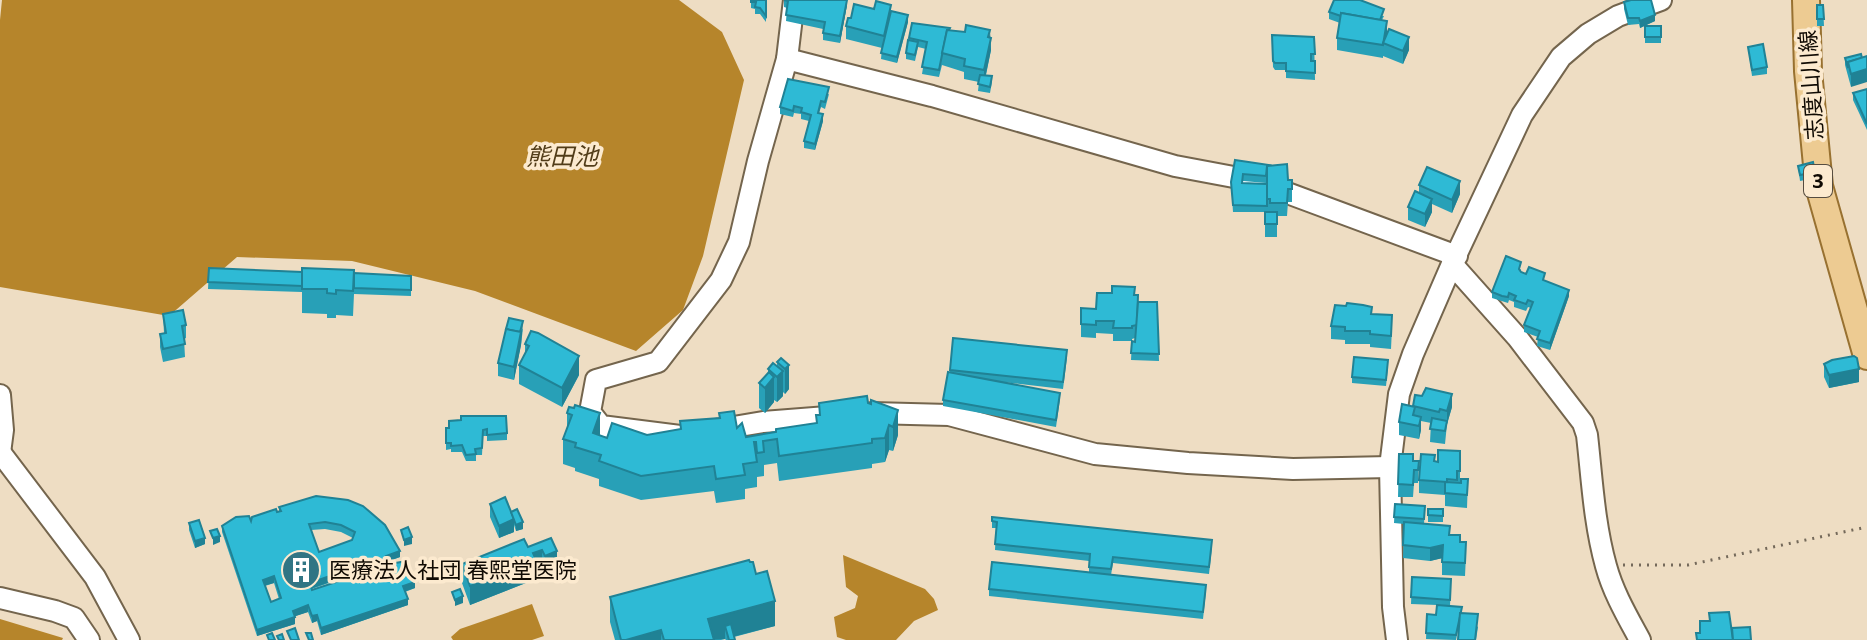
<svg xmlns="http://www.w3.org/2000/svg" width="1867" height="640" font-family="'Noto Sans','Noto Sans JP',sans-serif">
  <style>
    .water { fill: #b6852b }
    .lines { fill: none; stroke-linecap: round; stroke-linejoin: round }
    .minor-casing { stroke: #74654d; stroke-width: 24 }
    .major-casing { stroke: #987130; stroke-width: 30 }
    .path { stroke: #74695a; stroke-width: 3; stroke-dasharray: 2 6; stroke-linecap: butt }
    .minor { stroke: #fff; stroke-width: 20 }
    .major { stroke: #edcb92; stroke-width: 26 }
    .wall { fill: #28a0b7; fill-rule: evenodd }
    .shaded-wall { fill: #208295 }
    .building { fill: #2ebad5; stroke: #208295; stroke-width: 2; fill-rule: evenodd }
    .labels { text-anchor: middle; stroke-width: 7; stroke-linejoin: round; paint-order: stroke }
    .shield { fill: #fceacf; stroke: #574d40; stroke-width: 2 }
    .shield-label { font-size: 20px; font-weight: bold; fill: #100a03 }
    .street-label { font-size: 22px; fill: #100a03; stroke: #fceacf }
    .poi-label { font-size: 22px; fill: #100a03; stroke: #fceacf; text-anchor: start }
    .water-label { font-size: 24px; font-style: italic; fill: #513c18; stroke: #fceacf }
  </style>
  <rect width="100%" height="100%" fill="#eeddc3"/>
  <!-- water -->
  <g class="water">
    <polygon points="2,0 679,0 722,32 744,80 703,256 683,310 636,351 475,291 352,261 237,257 169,316 0,287 0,20"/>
    <polygon points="843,555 925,589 934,599 938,610 914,621 896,640 846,640 837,637 834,617 855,608 858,596 846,587"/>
    <polygon points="532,604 544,636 532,640 453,640 451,637 460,629"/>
    <polygon points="0,619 63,638 62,640 0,640"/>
  </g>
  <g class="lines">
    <!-- minor casing -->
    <g class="minor-casing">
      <g id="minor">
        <polyline points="794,0 787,59 758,161 739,242 721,280 658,362 596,380 590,412 601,426 680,436 763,422 840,416"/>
        <polyline points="787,59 932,96 1175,166 1255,181 1457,256"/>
        <path d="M1452,264l65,73 66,86 4,12c5,44 7,88 19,131 7,26 21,50 34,74"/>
        <polyline points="0,395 3,430 0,453"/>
        <polyline points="872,413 949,415 1095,454 1188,463 1293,469 1390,467"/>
        <polyline points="0,452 95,577 129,640"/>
        <polyline points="0,598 55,611 74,618 89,640"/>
        <polyline points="1397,640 1393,607 1390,467 1399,394 1413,354 1452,264 1522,115 1561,57 1588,34 1618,16 1661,0"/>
      </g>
    </g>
    <!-- major casing -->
    <g class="major-casing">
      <polyline id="major" points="1806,0 1808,71 1819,186 1867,356"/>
    </g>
    <!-- path -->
    <polyline class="path" points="1623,565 1688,565 1867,527"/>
    <!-- minor -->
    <use href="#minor" class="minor"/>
    <!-- major -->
    <use href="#major" class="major"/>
  </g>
  <!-- wall -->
  <g class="wall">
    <polygon points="766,0 766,22 760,14 755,14 755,9 751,8 751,2"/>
    <polygon points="784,0 847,5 840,43 823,40 823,29 786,21 787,8 784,7"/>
    <polygon points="1624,2 1655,21 1640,28 1639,24 1628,25 1624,9"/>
    <polygon points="1817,5 1823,5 1824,26 1817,26"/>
    <polygon points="874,9 891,11 908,22 897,63 881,59 882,48 846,39 846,26 851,18"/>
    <polygon points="1329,12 1384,16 1382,20 1386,36 1409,50 1403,64 1383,56 1383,53 1383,58 1337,50 1337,38 1340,23 1329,19"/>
    <polygon points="912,23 990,37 991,50 986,75 992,82 990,93 978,91 979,82 964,79 964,72 942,65 939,77 922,74 926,49 918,47 915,61 906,59 906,53"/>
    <rect x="1645" y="26" width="16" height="17"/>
    <polygon points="1272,35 1314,37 1315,80 1286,78 1286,70 1275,70 1273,67"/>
    <polygon points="1748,47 1767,67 1767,74 1752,76"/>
    <polygon points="1845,58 1862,58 1851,87 1845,65"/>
    <polygon points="1867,89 1867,130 1853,100 1853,93"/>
    <polygon points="829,94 825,109 821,107 819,113 823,121 815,150 804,148 804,141 809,121 801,119 801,114 794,113 793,117 780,114 780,107"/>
    <path d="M1235,160l53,20h4v22h-4l-1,14h-10v21h-12v-25h-32l-2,-30zM1267,180v4l-24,-1v-2l23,2z"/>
    <polygon points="1798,166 1815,172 1815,178 1800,181"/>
    <polygon points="1419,185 1460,194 1452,213 1432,204 1432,212 1425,227 1408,220 1408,207 1419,193"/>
    <polygon points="209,268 411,276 411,296 354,294 353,316 336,315 336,318 327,318 327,314 302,313 302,292 208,289"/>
    <polygon points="1521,269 1521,272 1545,281 1569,296 1550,350 1537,346 1538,337 1524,332 1524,325 1531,308 1528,307 1526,311 1514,307 1514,302 1509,300 1508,303 1492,298 1492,292"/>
    <polygon points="1135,295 1138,302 1157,302 1159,361 1131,360 1132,341 1135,342 1135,338 1132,339 1132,341 1113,341 1113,334 1096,333 1096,338 1081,337 1081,308 1096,309"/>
    <polygon points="163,314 186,325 186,338 184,339 185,357 163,362 160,347 160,334 164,333"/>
    <polygon points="1372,314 1392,328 1391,349 1370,347 1370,344 1345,344 1345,340 1331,339 1331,326"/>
    <polygon points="523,328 521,345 514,380 498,376 498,363"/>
    <polygon points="953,338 1067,357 1063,389 1003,382 1060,399 1056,427 943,406 943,400 950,372"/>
    <polygon points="525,344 579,375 562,407 519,384 519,365 525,355"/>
    <polygon points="777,362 789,365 789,389 785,394 783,392 783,396 777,402 774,400 774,402 765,413 759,408 759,383 768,373 768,369 777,366"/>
    <polygon points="1824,364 1859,382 1829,388 1824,377"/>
    <polygon points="1388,367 1386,386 1352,383 1352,377"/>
    <polygon points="819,403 868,403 898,410 898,435 893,451 889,450 885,462 872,464 872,468 779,481 777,463 764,465 764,476 757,477 757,471 757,487 745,489 745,499 716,503 714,491 641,500 599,486 599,479 575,471 575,468 563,464 563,439 567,428 567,413 569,407 600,436 607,438 647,435 680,430 680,421 719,418 719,413 746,437 816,423 816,415 819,415"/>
    <polygon points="1413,407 1452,407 1447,424 1445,444 1430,442 1431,423 1421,421 1421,430 1419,439 1399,435 1399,422"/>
    <polygon points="449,421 507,433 507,440 487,441 487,436 483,436 482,455 476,455 476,461 466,461 462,452 451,452 451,449 446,450 446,428 449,428"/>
    <polygon points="1460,451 1460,483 1468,479 1467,508 1445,506 1445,495 1419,493 1419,480 1438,462"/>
    <polygon points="1399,454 1413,461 1419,461 1418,483 1414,483 1413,497 1398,497"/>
    <path d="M316,496l84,61 -11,4 1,3 25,24 -10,4 3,13 -87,30 -4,-14 -5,2 -4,-11 -13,4v8l-38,12 -35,-104v-6l29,-5 28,-10v-4zM325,529l16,3 12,6 -1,2 -33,12 -8,-22zM376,566l1,2 -65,22v-1zM274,583l5,16 -8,3 -6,-16z"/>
    <polygon points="490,504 511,513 523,529 516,531 514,525 514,532 499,538 490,517"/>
    <polygon points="1395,504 1425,506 1424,524 1450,535 1460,542 1466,555 1465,576 1442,575 1442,558 1430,561 1403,558 1404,524 1394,523"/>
    <rect x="1428" y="509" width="15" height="13"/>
    <polygon points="992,517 1212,547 1209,574 1113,563 1111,575 1206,591 1203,619 989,596 989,589 1089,572 1089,561 995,550 996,528 992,528"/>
    <polygon points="189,523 205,544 195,548 189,530"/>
    <polygon points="551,538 557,571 545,575 542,569 536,571 536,579 470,605 462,583 462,564 528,547"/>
    <polygon points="756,574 775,626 734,637 735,640 726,640 725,639 721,640 615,640 610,622 610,597"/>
    <polygon points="1412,577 1451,579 1450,606 1462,613 1478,627 1476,640 1458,640 1458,630 1456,640 1426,639 1427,614 1436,615 1437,605 1411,604"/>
  </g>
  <!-- shaded-wall -->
  <g class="shaded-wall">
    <polygon points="847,0 847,5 840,43 840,36"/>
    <polygon points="908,15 908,22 897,63 897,57"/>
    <polygon points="1655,15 1655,21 1640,28 1640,21"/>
    <polygon points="1387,21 1387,34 1383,43 1383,58 1383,45"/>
    <polygon points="990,30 991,50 984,83 984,70"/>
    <polygon points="1409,37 1409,50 1403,64 1403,51"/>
    <polygon points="1867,69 1867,82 1851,87 1851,74"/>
    <polygon points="823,114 823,121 815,150 815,144"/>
    <polygon points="1460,181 1460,194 1452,213 1452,200"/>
    <polygon points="1432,199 1432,212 1425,227 1425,214"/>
    <polygon points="1569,290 1569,296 1550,350 1550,343"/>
    <polygon points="523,321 521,345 514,380 514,367"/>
    <polygon points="579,356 579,375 562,407 562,388"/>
    <polygon points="789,365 789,389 785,394 785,369"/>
    <polygon points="1859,369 1859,382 1829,388 1829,375"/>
    <polygon points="783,371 783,396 777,402 777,377"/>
    <polygon points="774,377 774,402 765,413 765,388"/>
    <polygon points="1452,394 1452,407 1447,424 1447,411"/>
    <polygon points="898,410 898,435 893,451 893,427"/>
    <polygon points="600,413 600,438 593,433"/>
    <polygon points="1421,417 1421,430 1419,439 1419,426"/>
    <polygon points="889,425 889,450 885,462 885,438"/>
    <polygon points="514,519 514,532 499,538 499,526"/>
    <polygon points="523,522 523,529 516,531 516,525"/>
    <polygon points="220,536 220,542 213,545 213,538"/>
    <polygon points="412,537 412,544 404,546 404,540"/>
    <polygon points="205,538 205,544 195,548 195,541"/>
    <polygon points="1443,545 1443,558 1430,561 1430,548"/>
    <polygon points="542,550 542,569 536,571 536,579 470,605 470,586 533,553"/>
    <polygon points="400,551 400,557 386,562 386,556"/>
    <polygon points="557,551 557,571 545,575 545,556"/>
    <polygon points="376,560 376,566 310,589 310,583"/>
    <polygon points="274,576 274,583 263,586 263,580"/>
    <polygon points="415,582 415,588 403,592 403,586"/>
    <polygon points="463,596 463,603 455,606 455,600"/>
    <polygon points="408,599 408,605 321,635 321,628"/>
    <polygon points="775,601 775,626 728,638 725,626 725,639 708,640 708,619"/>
    <polygon points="308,605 308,612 293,617 293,611"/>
    <polygon points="317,615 317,621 312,623 312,616"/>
    <polygon points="295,617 295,624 257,636 257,630"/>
    <polygon points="661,630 661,640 626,640"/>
  </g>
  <!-- building -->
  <g class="building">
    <polygon points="751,0 766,0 766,16 760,8 755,7 756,2 751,2"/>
    <polygon points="784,0 847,0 840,36 823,33 825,22 786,15 788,1"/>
    <polygon points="1334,0 1360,0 1384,9 1380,20 1341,13 1341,16 1329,12"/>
    <polygon points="1631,0 1651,0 1655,15 1640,21 1639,18 1628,18 1624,2"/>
    <polygon points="876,1 891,5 884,36 846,26 848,18 851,18 854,4 874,9"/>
    <polygon points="1817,5 1823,5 1824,19 1817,19"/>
    <polygon points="891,11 908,15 897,57 881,53"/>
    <polygon points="1341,13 1387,21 1383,45 1337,38"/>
    <polygon points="912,23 950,28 949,30 947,30 939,70 922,67 927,42 909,38"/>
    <polygon points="966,25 990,30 988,37 991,38 984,70 964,66 965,59 942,53 947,30 965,32"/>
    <rect x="1645" y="26" width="16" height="11"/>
    <polygon points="1389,29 1409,37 1403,51 1383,43"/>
    <polygon points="1272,35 1314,37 1315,54 1311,54 1311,61 1315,61 1315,73 1286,71 1286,63 1275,63 1273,61"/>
    <polygon points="908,40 918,42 915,55 906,53"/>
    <polygon points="1763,44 1767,67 1752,70 1748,47"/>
    <polygon points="1861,54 1862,58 1848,62 1848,68 1845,58"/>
    <polygon points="1867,56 1867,69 1851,74 1848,62"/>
    <polygon points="980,75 992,76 990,87 978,84"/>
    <polygon points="788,79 829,87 825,102 821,101 818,113 823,114 815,144 804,141 811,115 801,112 802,108 794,106 793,111 780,107"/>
    <polygon points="1867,89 1867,124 1853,93"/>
    <polygon points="1235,160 1269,165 1267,166 1266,176 1243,174 1242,183 1267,184 1267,206 1233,205 1231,182"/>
    <polygon points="1813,162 1815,172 1800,175 1798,166"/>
    <polygon points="1287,164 1288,180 1292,180 1292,189 1288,189 1287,203 1270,203 1270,199 1267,199 1267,166"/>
    <polygon points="1427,167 1460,181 1452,200 1419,185"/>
    <polygon points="1415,191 1432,199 1425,214 1408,207"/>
    <rect x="1265" y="212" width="12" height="12"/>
    <polygon points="1506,256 1521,262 1519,269 1521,272 1526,274 1529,267 1545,273 1543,280 1569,290 1550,343 1537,339 1540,331 1524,325 1533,302 1528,300 1526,304 1514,300 1516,296 1509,293 1508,297 1502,296 1492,292"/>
    <polygon points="209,268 302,272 302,286 208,282"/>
    <polygon points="302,268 354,270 353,291 336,290 336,294 327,293 327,289 302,289"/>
    <polygon points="354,273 411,276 411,290 354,288"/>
    <polygon points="1112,286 1135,287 1134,295 1138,295 1137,325 1132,326 1132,328 1113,328 1114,321 1096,321 1096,325 1081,324 1081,308 1096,309 1097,293 1112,293"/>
    <polygon points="1138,302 1157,302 1159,354 1131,353 1132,341 1135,342"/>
    <polygon points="1347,303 1363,305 1372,307 1371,314 1392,315 1391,336 1370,334 1370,331 1345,331 1345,327 1331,326 1335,305 1346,306"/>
    <polygon points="183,310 186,325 182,326 185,344 163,349 160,334 166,333 163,314"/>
    <polygon points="509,318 523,321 520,332 506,329"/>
    <polygon points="506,329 521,332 514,367 498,363"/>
    <polygon points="531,331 538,333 579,356 562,388 519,365 529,346 525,344"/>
    <polygon points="953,338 1067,350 1063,382 950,370"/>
    <polygon points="1854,356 1857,358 1859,369 1829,375 1824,364 1832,360"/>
    <polygon points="1354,357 1388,360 1386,380 1352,377"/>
    <polygon points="781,358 789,365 785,369 777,362"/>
    <polygon points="773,363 783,371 777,377 768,369"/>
    <polygon points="769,372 774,377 765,388 759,383"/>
    <polygon points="948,372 1060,393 1056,420 943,400"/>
    <polygon points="1426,388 1452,394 1447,411 1440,409 1439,412 1413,406 1415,395 1422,396"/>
    <polygon points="867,396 868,403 871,404 871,400 898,410 893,427 889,425 885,438 872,439 872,443 779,456 777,439 763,441 764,452 757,453 756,442 754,442 757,462 743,464 745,475 716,479 714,466 641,476 599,461 601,455 575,447 576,443 563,439 572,415 567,413 569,407 574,408 575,405 600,413 593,433 607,438 612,423 647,435 681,429 680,421 720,418 719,413 734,411 737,428 742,423 746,437 776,432 776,429 817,423 816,415 820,415 819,403"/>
    <polygon points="1402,404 1415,407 1413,415 1421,417 1419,426 1399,422"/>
    <polygon points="461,416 506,416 507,433 487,435 487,429 483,430 482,448 475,449 476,454 466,455 462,445 451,446 451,443 446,443 446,428 449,428 449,421 461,420"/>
    <polygon points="1432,418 1447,421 1445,431 1430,429"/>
    <polygon points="1438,450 1460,451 1460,471 1457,471 1457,480 1447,479 1447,482 1419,480 1421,454 1435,455 1434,461 1438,462"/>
    <polygon points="1399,454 1413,454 1413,461 1419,461 1418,470 1414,470 1413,485 1398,484"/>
    <polygon points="1461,479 1468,479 1467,495 1445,493 1445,482 1461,483"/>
    <path d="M316,496l32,4 15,6 22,19 15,26 -14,5 4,8 17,-3 8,21 -12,4 5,13 -87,29 -4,-13 -5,1 -4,-11 -15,6 2,6 -38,13 -35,-104 14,-9 13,-1 2,5 1,-4 24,-8 1,3 4,-1 -2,-4zM325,522l16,3 14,7 -3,8 -33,12 -10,-28zM376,560l3,8 -67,22 -2,-7zM274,576l7,22 -10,4 -8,-22z"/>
    <polygon points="505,497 514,519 499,526 490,504"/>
    <polygon points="1395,504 1425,506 1424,519 1394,517"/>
    <polygon points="517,509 523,522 516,525 511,512"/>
    <polygon points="1428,509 1443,509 1443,516 1428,515"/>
    <polygon points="992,517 1212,540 1209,567 1113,557 1111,569 1089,567 1090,554 995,544 997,522 992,521"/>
    <polygon points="199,520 205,538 195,541 189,523"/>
    <polygon points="1404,522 1450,526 1449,535 1460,535 1460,542 1466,542 1465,563 1442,562 1443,545 1430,548 1403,545"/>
    <polygon points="408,527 412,537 404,540 401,530"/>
    <polygon points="217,529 220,536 213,538 210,531"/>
    <polygon points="551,538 557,551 545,556 542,550 533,553 536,560 470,586 462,564 524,539 528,547"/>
    <polygon points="749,560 750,562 753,562 756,574 767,571 775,601 708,619 714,640 664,640 661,630 626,640 621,640 610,597"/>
    <polygon points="992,562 1206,585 1203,612 989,589"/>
    <polygon points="1412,577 1451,579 1450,600 1411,597"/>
    <polygon points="460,589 463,596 455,600 452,592"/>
    <polygon points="1437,605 1462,607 1456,635 1426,633 1427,614 1436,615"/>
    <polygon points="1729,612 1733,640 1697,640 1696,633 1700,633 1700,621 1710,621 1709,613"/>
    <polygon points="1460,613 1478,614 1475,640 1458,640"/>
    <polygon points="731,624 735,640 729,640 725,626"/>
    <polygon points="1750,627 1751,640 1733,640 1732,628"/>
    <polygon points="295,628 299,640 291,640 287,631"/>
    <polygon points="272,633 275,640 269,640 267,635"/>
    <polygon points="306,633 311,633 313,640 309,640"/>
    <polygon points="282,634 284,640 279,640 277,636"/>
  </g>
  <!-- icons -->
  <defs>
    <g id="building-disc" transform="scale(2)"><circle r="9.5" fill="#307584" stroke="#fceacf"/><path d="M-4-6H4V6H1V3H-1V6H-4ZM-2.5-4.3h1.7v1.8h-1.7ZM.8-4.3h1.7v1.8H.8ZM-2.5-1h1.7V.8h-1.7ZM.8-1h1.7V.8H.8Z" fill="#fff"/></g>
  </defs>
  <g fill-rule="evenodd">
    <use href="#building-disc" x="301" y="570"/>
  </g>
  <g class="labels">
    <!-- shield labels -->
    <rect class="shield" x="1804" y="165" width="28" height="32" rx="6"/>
    <g class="shield-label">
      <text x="1818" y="188">3</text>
    </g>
    <!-- street labels -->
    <g class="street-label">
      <text transform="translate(1811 85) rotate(-94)" y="8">志度山川線</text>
    </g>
    <!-- poi labels -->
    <g class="poi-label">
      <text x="329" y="578">医療法人社団 春熙堂医院</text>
    </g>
    <!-- water labels -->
    <g class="water-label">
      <text x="562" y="165">熊田池</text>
    </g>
  </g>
</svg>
